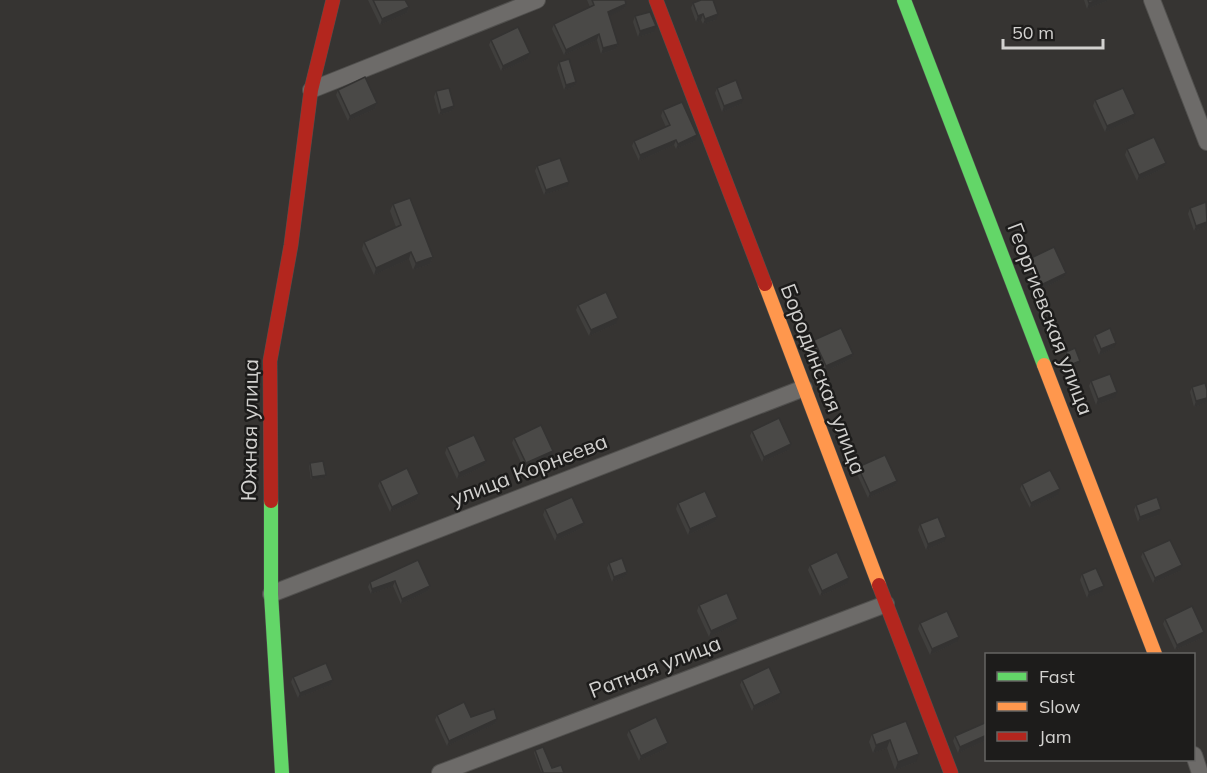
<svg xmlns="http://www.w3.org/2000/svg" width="1207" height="773" font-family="Mulish,sans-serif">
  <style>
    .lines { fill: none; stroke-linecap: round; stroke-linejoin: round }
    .street-casing { stroke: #51504e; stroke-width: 18 }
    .fast-casing { stroke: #51504e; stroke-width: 15 }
    .slow-casing { stroke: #51504e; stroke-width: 15 }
    .jam-casing { stroke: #51504e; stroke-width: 15 }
    .street { stroke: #6d6b69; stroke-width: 16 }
    .fast { stroke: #63d668; stroke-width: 14 }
    .slow { stroke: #ff974d; stroke-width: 14 }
    .jam { stroke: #b3261e; stroke-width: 14 }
    .wall { fill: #403f3d }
    .shaded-wall { fill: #343332 }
    .building { fill: #4a4947; stroke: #343332; stroke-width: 1.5 }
    .labels { text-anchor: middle; stroke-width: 5; stroke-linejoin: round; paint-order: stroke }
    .street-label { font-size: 21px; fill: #d2d1cf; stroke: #1d1c1b }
  </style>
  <rect width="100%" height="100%" fill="#363432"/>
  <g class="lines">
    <!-- street casing -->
    <g class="street-casing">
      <g id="street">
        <polyline points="1152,0 1207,142"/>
        <polyline points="311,90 537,0"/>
        <polyline points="271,594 804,388"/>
        <polyline points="1194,755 1200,773"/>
        <polyline points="440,773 886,604"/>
      </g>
    </g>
    <!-- fast casing -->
    <g class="fast-casing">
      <g id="fast">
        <polyline points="904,0 1044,365"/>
        <polyline points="271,501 271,594 282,773"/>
      </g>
    </g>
    <!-- slow casing -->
    <g class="slow-casing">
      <g id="slow">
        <polyline points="765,284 879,585"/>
        <polyline points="1044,365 1155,654"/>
      </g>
    </g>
    <!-- jam casing -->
    <g class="jam-casing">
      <g id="jam">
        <polyline points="656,0 765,284"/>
        <polyline points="271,501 270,361 291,245 311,90 333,0"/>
        <polyline points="879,585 951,773"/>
      </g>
    </g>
    <!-- street -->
    <use href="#street" class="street"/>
    <!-- fast -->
    <use href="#fast" class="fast"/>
    <!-- slow -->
    <use href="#slow" class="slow"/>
    <!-- jam -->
    <use href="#jam" class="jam"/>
  </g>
  <!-- wall -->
  <g class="wall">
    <polygon points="368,0 405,0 409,7 407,13 380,25"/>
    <polygon points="587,0 625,0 626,4 624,9 609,16 618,44 616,49 601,54 597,40 564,55 552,29 554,24 590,7"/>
    <polygon points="1084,0 1109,0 1087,9"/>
    <polygon points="693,3 716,20 703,24 701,20 696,22 691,8"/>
    <polygon points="635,16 654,32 638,37 633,22"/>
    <polygon points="491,40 530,53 528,59 501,71 489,45"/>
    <polygon points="559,62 576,82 574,87 564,90 557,68"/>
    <polygon points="717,88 741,104 722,112 715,93"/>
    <polygon points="338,90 377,103 375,109 348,121 336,95"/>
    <polygon points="436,91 454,106 452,111 439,115 434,97"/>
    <polygon points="1095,100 1133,119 1105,132 1093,106"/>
    <polygon points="663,110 695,141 676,149 674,145 639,161 632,146 634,141 666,127 661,116"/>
    <polygon points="1127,149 1166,163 1164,168 1137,181 1125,155"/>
    <polygon points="537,166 567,187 544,195 535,171"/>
    <polygon points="393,204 433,257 430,264 413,270 409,259 374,275 362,249 364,242 396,227 390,211"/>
    <polygon points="1207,205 1207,226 1194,231 1188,214 1190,208"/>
    <polygon points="1029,259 1066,273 1064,278 1039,290 1027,264"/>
    <polygon points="578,305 616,324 589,336 576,310"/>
    <polygon points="1095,335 1114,348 1099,355 1093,340"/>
    <polygon points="814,340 853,354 851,359 824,372 812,346"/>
    <polygon points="1066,352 1079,364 1069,367 1065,354"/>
    <polygon points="1091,381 1115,398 1096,405 1089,386"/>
    <polygon points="1192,387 1207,390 1207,402 1194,407 1190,392"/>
    <polygon points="752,431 789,450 762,462 750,436"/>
    <polygon points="514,438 553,451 551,457 524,469 512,443"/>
    <polygon points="447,447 486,461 484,466 457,479 445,453"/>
    <polygon points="310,463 326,475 325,478 311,480 309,466"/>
    <polygon points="858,467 897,481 895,486 868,498 856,472"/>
    <polygon points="380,481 419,494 417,500 390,512 378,486"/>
    <polygon points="1022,484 1058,495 1030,508 1020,489"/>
    <polygon points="678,503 717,517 715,522 688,535 676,509"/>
    <polygon points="1136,505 1159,515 1138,522 1134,510"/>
    <polygon points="545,509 584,523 582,528 555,541 543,515"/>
    <polygon points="920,524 944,542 926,550 918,530"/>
    <polygon points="1143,552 1180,571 1153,583 1141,557"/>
    <polygon points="418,560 430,586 428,591 401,604 393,586 371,594 368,587 370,582"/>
    <polygon points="609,563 627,572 625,577 612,582 607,568"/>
    <polygon points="810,565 847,584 820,596 808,570"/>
    <polygon points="1082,574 1102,592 1087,598 1080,580"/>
    <polygon points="699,605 738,619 736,624 709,637 697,611"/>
    <polygon points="1165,619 1202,638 1175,650 1163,624"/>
    <polygon points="920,623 957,642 930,655 918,629"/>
    <polygon points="293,677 333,680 331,685 298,698 291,682"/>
    <polygon points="742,680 781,693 779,699 752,711 740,685"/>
    <polygon points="437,715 471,717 497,719 495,724 447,746 435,720"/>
    <polygon points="906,721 916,762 895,770 887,748 873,753 869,742 872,734"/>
    <polygon points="987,722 987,740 958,753 953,741 955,736"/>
    <polygon points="629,730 668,743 666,749 639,761 627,735"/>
    <polygon points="535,750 552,768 541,772 534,753"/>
  </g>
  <!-- shaded-wall -->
  <g class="shaded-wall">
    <polygon points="1097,0 1109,0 1087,9 1089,3"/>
    <polygon points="626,4 624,9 606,18 608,12"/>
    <polygon points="409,7 407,13 380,25 382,19"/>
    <polygon points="703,14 701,20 696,22 698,16"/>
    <polygon points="718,14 716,20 703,24 705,19"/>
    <polygon points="656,26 654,32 638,37 640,31"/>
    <polygon points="599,34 597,40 564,55 566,50"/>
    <polygon points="618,44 616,49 601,54 603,48"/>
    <polygon points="530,53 528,59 501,71 503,66"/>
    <polygon points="576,82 574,87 564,90 566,85"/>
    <polygon points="743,99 741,104 722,112 724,106"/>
    <polygon points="377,103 375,109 348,121 350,116"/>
    <polygon points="454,106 452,111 439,115 441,110"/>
    <polygon points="1135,114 1133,119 1105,132 1107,126"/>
    <polygon points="697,135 695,141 676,149 678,144"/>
    <polygon points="676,140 674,145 639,161 640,155"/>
    <polygon points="1166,163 1164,168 1137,181 1139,175"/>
    <polygon points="569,182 567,187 544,195 546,190"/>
    <polygon points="1207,222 1207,226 1194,231 1196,226"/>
    <polygon points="411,252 409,259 374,275 376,268"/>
    <polygon points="433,257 430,264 413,270 416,263"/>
    <polygon points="1066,273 1064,278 1039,290 1041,285"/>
    <polygon points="618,318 616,324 589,336 591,330"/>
    <polygon points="1116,343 1114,348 1099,355 1101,349"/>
    <polygon points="853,354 851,359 824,372 826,366"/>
    <polygon points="1080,361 1079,364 1069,367 1070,365"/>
    <polygon points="1117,392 1115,398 1096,405 1098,399"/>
    <polygon points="1207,398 1207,402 1194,407 1196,401"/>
    <polygon points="791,444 789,450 762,462 764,457"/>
    <polygon points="553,451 551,457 524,469 526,463"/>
    <polygon points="486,461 484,466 457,479 459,473"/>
    <polygon points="326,475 325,478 311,480 312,477"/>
    <polygon points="897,481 895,486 868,498 870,493"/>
    <polygon points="1060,489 1058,495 1030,508 1031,503"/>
    <polygon points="419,494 417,500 390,512 392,507"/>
    <polygon points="1161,509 1159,515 1138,522 1140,517"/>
    <polygon points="717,517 715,522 688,535 690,529"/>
    <polygon points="584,523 582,528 555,541 557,535"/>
    <polygon points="946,537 944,542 926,550 928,544"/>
    <polygon points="1182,565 1180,571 1153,583 1155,578"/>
    <polygon points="627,572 625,577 612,582 614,577"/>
    <polygon points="849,578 847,584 820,596 822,591"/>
    <polygon points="395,581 393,586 371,594 372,589"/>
    <polygon points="430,586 428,591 401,604 402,599"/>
    <polygon points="1104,586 1102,592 1087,598 1089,592"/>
    <polygon points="738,619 736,624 709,637 711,631"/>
    <polygon points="1204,632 1202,638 1175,650 1177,645"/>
    <polygon points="959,637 957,642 930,655 932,649"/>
    <polygon points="333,680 331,685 298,698 300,693"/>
    <polygon points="781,693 779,699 752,711 754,706"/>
    <polygon points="497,719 495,724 447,746 449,741"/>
    <polygon points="987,735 987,740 958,753 960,747"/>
    <polygon points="890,740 887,748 873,753 876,745"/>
    <polygon points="668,743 666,749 639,761 641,756"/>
    <polygon points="919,754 916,762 895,770 898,762"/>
  </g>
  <!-- building -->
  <g class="building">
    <polygon points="373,0 405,0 409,7 382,19"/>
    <polygon points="592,0 625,0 626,4 608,12 618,44 603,48 599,34 566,50 554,24 594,5"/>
    <polygon points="701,0 713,0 718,14 705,19 703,14 698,16 693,3"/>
    <polygon points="1088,0 1097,0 1089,3"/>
    <polygon points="650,12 656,26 640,31 635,16"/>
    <polygon points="518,27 530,53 503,66 491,40"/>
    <polygon points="569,59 576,82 566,85 559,62"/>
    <polygon points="365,77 377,103 350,116 338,90"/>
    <polygon points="736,80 743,99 724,106 717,88"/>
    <polygon points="449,88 454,106 441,110 436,91"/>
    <polygon points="1123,88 1135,114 1107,126 1095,100"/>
    <polygon points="682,102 697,135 678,144 676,140 640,155 634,141 670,125 663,110"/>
    <polygon points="1154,137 1166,163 1139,175 1127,149"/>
    <polygon points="560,158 569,182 546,190 537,166"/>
    <polygon points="410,198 433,257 416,263 411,252 376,268 364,242 401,225 393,204"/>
    <polygon points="1206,202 1207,222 1196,226 1190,208"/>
    <polygon points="1054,247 1066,273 1041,285 1029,259"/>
    <polygon points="606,292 618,318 591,330 578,305"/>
    <polygon points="841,328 853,354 826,366 814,340"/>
    <polygon points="1110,328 1116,343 1101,349 1095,335"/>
    <polygon points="1075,348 1080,361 1070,365 1066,352"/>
    <polygon points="1110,374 1117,392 1098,399 1091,381"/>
    <polygon points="1205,383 1207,390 1207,398 1196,401 1192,387"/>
    <polygon points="779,418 791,444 764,457 752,431"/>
    <polygon points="541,425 553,451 526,463 514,438"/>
    <polygon points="474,435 486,461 459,473 447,447"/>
    <polygon points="885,455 897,481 870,493 858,467"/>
    <polygon points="323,461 326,475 312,477 310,463"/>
    <polygon points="407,468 419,494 392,507 380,481"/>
    <polygon points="1050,470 1060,489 1031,503 1022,484"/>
    <polygon points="705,491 717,517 690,529 678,503"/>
    <polygon points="572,497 584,523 557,535 545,509"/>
    <polygon points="1157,497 1161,509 1140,517 1136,505"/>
    <polygon points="938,517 946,537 928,544 920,524"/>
    <polygon points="1170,540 1182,565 1155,578 1143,552"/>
    <polygon points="837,552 849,578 822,591 810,565"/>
    <polygon points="622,558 627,572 614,577 609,563"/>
    <polygon points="418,560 430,586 402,599 395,581 372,589 370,582"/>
    <polygon points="1096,568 1104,586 1089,592 1082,574"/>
    <polygon points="727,593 738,619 711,631 699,605"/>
    <polygon points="1192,606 1204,632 1177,645 1165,619"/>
    <polygon points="947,611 959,637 932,649 920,623"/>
    <polygon points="326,663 333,680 300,693 293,677"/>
    <polygon points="769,667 781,693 754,706 742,680"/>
    <polygon points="464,702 471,717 494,709 497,719 449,741 437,715"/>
    <polygon points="656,717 668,743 641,756 629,730"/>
    <polygon points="906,721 919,754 898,762 890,740 876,745 872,734"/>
    <polygon points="987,722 987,735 960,747 955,736"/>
    <polygon points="543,747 552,768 561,765 564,773 540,773 543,772 535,750"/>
  </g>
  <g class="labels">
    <!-- street labels -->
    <g class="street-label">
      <text transform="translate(1050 319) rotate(69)" y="7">Георгиевская улица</text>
      <text transform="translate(823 379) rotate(69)" y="7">Бородинская улица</text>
      <text transform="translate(250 430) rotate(-89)" y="7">Южная улица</text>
      <text transform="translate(529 470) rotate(-21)" y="7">улица Корнеева</text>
      <text transform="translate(655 667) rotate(-21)" y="7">Ратная улица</text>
    </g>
  </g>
  <!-- legend -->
  <rect x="985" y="653" width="210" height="108" fill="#1d1c1b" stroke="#656463" stroke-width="1.5"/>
  <rect x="997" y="672" width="30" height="9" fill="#63d668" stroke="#656463" stroke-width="1.5"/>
  <text x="1039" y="683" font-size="18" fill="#d2d1cf">Fast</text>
  <rect x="997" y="702" width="30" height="9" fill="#ff974d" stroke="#656463" stroke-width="1.5"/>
  <text x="1039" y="713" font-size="18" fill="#d2d1cf">Slow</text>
  <rect x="997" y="732" width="30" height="9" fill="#b3261e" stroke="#656463" stroke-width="1.5"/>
  <text x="1039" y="743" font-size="18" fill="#d2d1cf">Jam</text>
  <!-- scale -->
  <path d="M1003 39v9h100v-9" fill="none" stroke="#d2d1cf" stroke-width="3"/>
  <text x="1012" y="39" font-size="18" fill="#d2d1cf" stroke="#1d1c1b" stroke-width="4.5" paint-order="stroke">50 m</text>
</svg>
